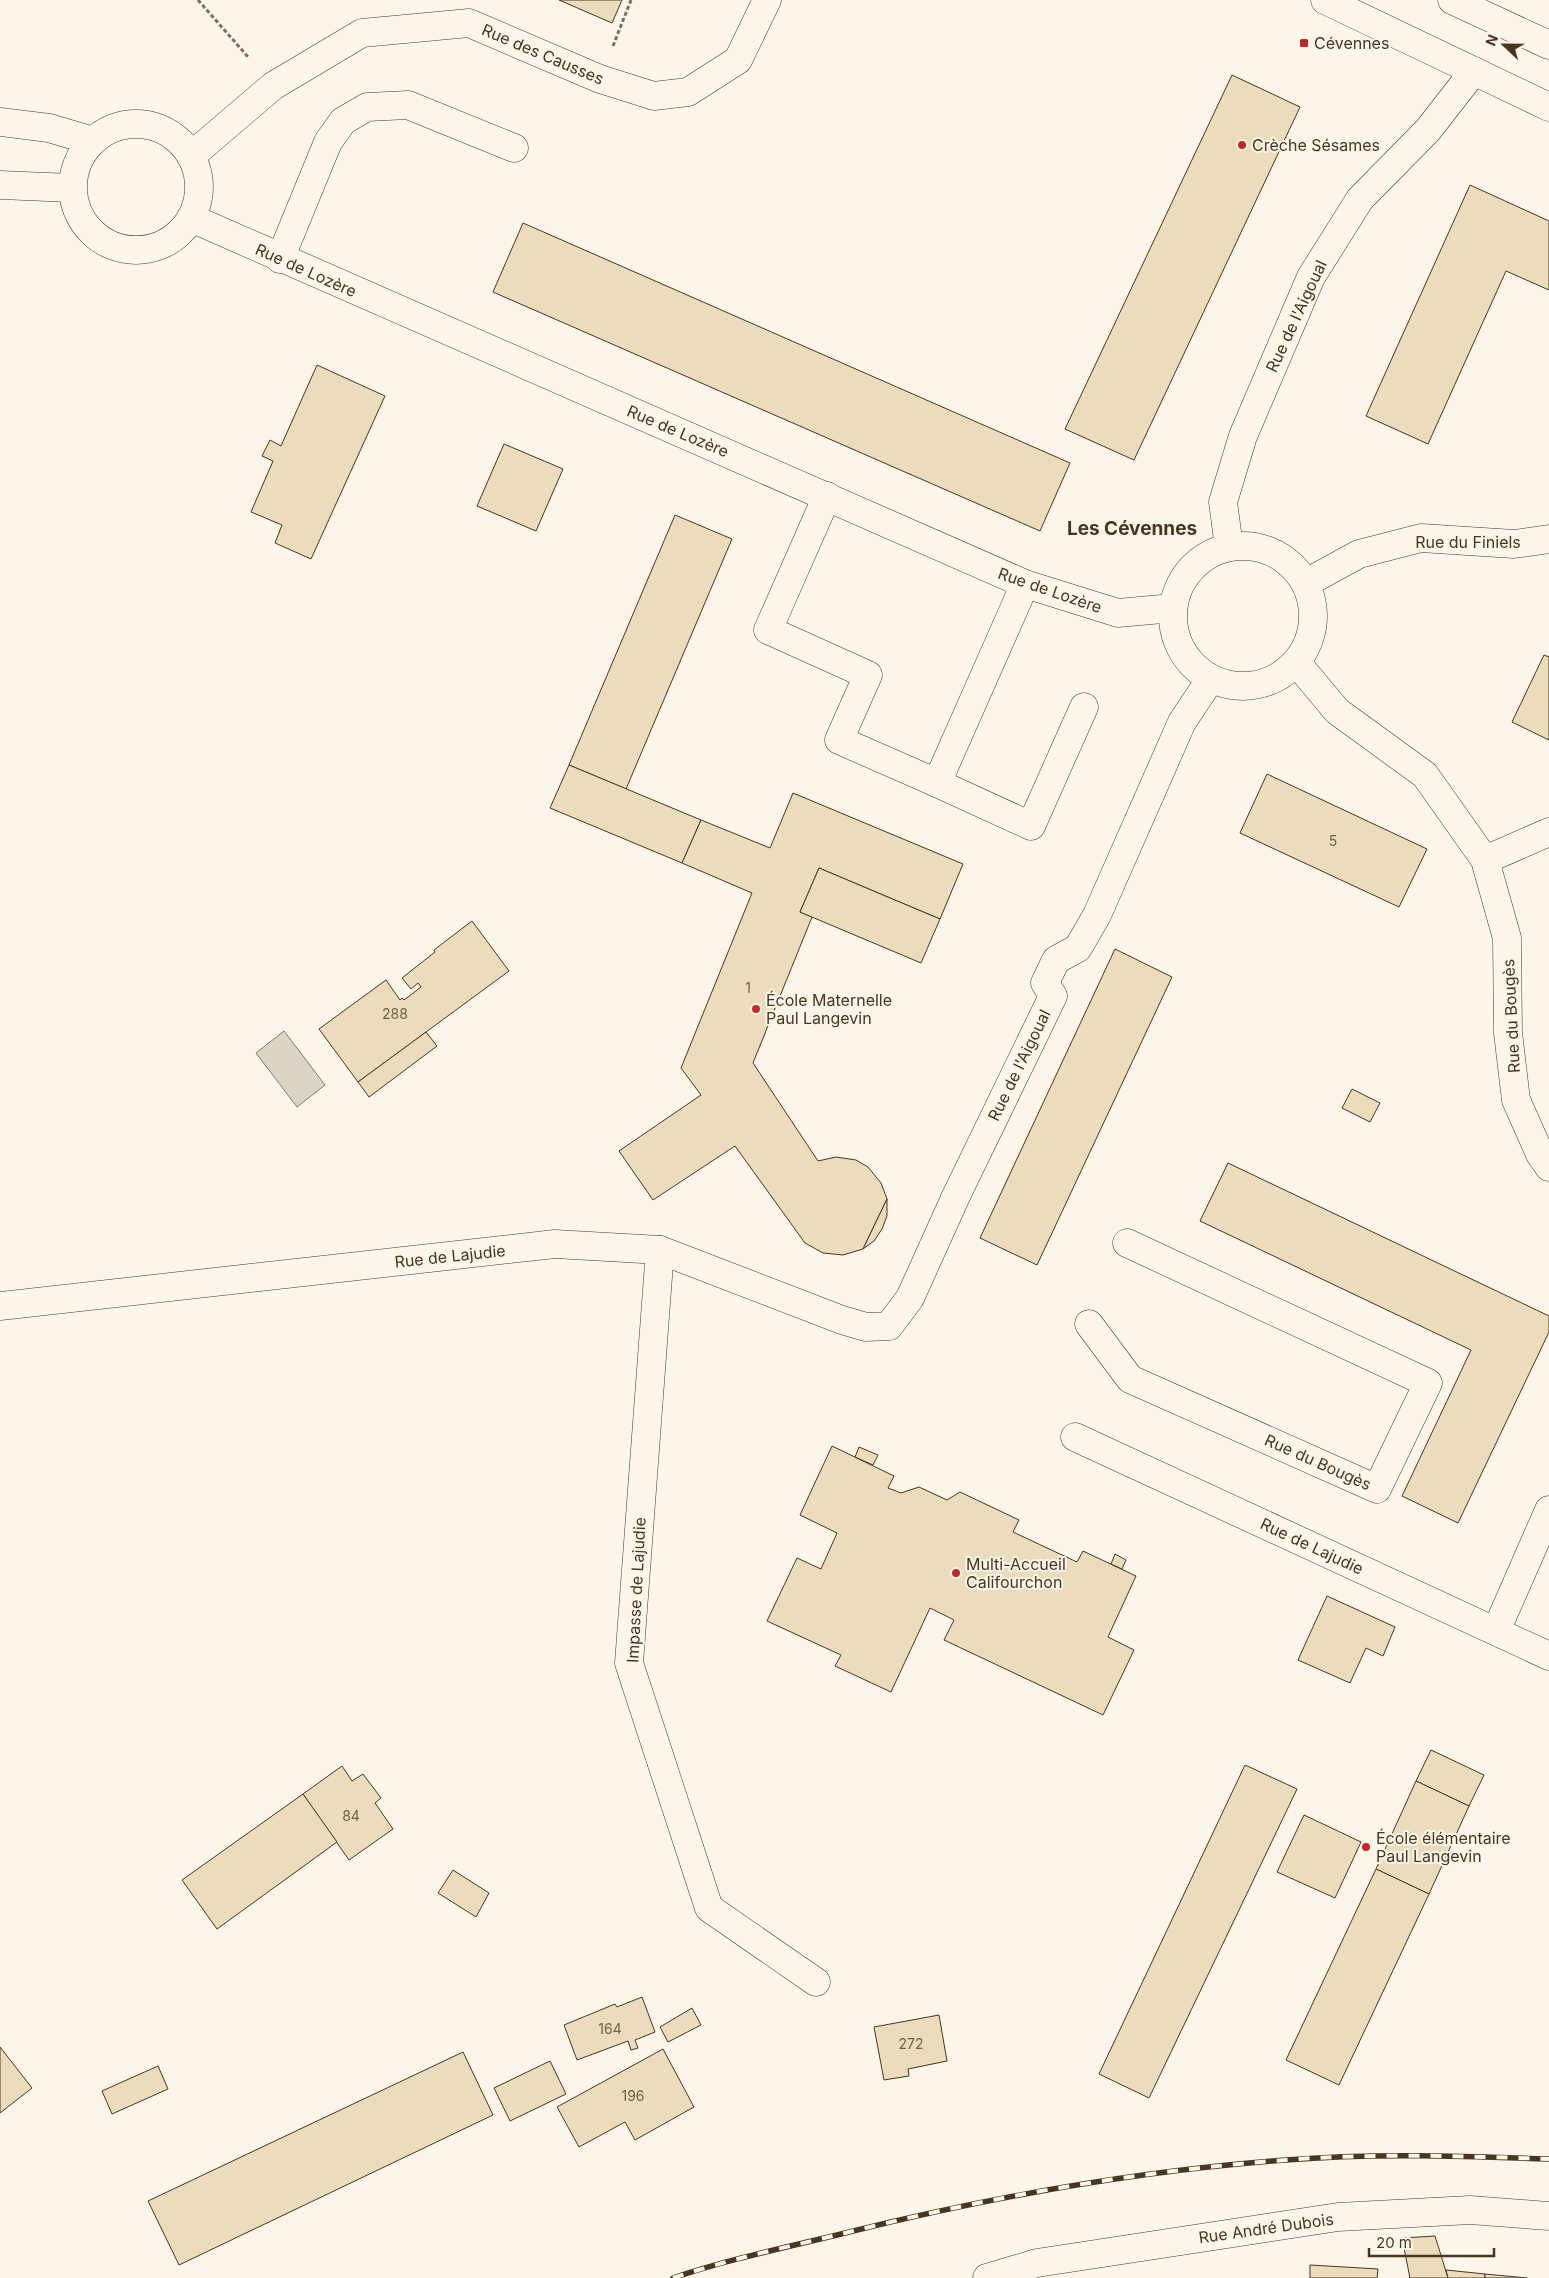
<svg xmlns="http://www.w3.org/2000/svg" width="1549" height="2278" font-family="Inter,sans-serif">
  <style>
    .water { fill: #dcd4c6; stroke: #887966 }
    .building { fill: #ecdcbc; stroke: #4a3520 }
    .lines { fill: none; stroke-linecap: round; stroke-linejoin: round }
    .minor-casing { stroke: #4a3520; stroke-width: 29 }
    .major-casing { stroke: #4a3520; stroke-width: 29 }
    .path { stroke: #7f6f5c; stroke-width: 3; stroke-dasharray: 4 2.5; stroke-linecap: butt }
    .minor { stroke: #fbf6e9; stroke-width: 28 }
    .major { stroke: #fbf6e9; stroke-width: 28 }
    .rail-casing { stroke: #4a3520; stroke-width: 5.5 }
    .rail { stroke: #fbf6e9; stroke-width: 4; stroke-dasharray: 11; stroke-linecap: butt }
    .poi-dot { fill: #c62828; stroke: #fbf6e9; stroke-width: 2 }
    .labels { text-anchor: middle; stroke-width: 4; stroke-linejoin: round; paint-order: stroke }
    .number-label { font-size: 14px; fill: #725f47 }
    .poi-label { font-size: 16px; fill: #4a3520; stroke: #fbf6e9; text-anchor: start }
    .street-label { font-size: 16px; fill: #4a3520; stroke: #fbf6e9 }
    .quarter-label { font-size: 19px; font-weight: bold; fill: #4a3520; stroke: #fbf6e9 }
  </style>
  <rect width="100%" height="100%" fill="#fbf6e9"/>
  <!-- water -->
  <polygon class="water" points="284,1031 325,1085 297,1107 256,1053"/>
  <!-- building -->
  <g class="building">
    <polygon points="559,0 622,0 612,23"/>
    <polygon points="1232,75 1300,107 1134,460 1065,429"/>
    <polygon points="1470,185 1549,221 1549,290 1506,271 1428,444 1366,416"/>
    <polygon points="523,223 1070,463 1040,531 493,292"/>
    <polygon points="317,365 385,396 311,559 275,543 282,525 251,512 273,461 262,456 270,440 281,446"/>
    <polygon points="504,444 563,469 536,531 477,506"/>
    <polygon points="675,515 732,539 626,789 569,765"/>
    <polygon points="1544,655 1549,657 1549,740 1512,722"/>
    <polygon points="569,765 701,820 682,863 550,808"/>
    <polygon points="1267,774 1427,849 1399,907 1240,833"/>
    <polygon points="793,793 963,864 940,919 819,868 800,912 812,917 753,1063 818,1161 836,1157 856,1160 868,1167 881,1183 887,1199 863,1249 843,1255 823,1253 805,1243 735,1146 653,1200 619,1151 701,1095 681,1068 752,893 682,863 701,820 770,848"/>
    <polygon points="819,868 940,919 921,963 800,912"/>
    <polygon points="472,921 509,971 358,1082 319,1029 386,980 400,1000 402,998 404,1000 421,987 418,983 411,989 402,978 435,952 434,950"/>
    <polygon points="1115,949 1172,977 1037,1265 980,1238"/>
    <polygon points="426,1032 437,1046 369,1097 358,1082"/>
    <polygon points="1352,1089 1380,1103 1370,1122 1342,1108"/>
    <polygon points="1228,1163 1549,1316 1549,1332 1458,1523 1402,1496 1471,1350 1200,1221"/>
    <polygon points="887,1199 887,1216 882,1229 874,1241 863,1249"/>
    <polygon points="832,1446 894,1476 888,1488 901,1493 919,1487 947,1500 960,1492 1019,1520 1013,1532 1077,1562 1083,1551 1136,1576 1108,1637 1134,1650 1103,1715 944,1640 954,1620 930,1608 891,1692 835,1666 841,1655 767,1621 797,1558 821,1569 837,1533 800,1515"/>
    <polygon points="859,1447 878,1455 873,1465 855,1457"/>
    <polygon points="1115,1554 1126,1560 1122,1569 1111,1564"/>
    <polygon points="1327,1596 1395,1627 1383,1656 1366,1648 1350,1683 1298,1660"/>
    <polygon points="1431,1750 1484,1775 1469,1806 1416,1781"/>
    <polygon points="1245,1765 1297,1789 1149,2098 1099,2074"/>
    <polygon points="342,1766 352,1781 363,1774 381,1798 375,1803 393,1829 349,1860 303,1794"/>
    <polygon points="1416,1781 1469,1806 1429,1894 1376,1869"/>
    <polygon points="303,1794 337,1842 217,1929 182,1880"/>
    <polygon points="1304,1815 1361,1842 1335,1898 1277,1872"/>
    <polygon points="1376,1869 1429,1894 1339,2085 1286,2060"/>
    <polygon points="453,1870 489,1893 476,1917 438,1893"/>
    <polygon points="642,1997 655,2032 635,2040 638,2048 631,2050 628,2041 577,2060 564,2025 615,2004 617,2007"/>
    <polygon points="692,2008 701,2025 668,2042 660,2027"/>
    <polygon points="939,2015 947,2061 908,2069 909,2076 884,2080 874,2027"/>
    <polygon points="0,2047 32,2088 0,2113"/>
    <polygon points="663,2049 694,2107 635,2140 625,2122 579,2147 557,2107"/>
    <polygon points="463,2052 493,2115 179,2265 148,2201"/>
    <polygon points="550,2061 566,2094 510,2121 494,2088"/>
    <polygon points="158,2066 168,2089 112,2114 102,2091"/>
    <polygon points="1435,2236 1448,2278 1410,2278 1402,2238"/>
    <polygon points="1310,2265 1378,2269 1377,2278 1310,2278"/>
    <polygon points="1446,2270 1485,2274 1485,2278 1448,2278"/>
    <polygon points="1485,2274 1527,2278 1485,2278"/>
  </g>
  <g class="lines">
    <!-- minor casing -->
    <g class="minor-casing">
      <g id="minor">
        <polyline points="0,122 49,128 93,141"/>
        <circle cx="136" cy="187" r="63"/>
        <polyline points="191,156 273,86 362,33 469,23 600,79 654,96 688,92 738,60 767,0"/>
        <polyline points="0,185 72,188"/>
        <polyline points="191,218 1025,584 1118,613 1173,608"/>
        <polyline points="280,259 328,142 343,121 367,107 408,105 514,148"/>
        <polyline points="827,496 768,630 868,675 839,740 937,783 1025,584"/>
        <circle cx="1243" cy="616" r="70"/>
        <polyline points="1229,547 1223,502 1243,436 1311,277 1360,199 1428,130 1474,71"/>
        <polyline points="1306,583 1359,554 1421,538 1514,544 1549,539"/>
        <polyline points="1297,663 1337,711 1425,775 1485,860 1507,938 1508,1033 1516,1100 1540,1154 1549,1167"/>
        <polyline points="937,783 1031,826 1084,707"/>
        <polyline points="1485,860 1549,832"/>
        <polyline points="660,1250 629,1663 709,1908 816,1982"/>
        <polyline points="0,1306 555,1244 660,1250 842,1320 866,1327 889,1326 910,1298 956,1196 1053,996 1045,983 1056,960 1078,948 1097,915 1182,722 1210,680"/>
        <polyline points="1089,1324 1130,1379 1377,1489 1428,1383 1127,1243"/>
        <polyline points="1075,1437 1549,1656"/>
        <polyline points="1496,1631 1549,1510"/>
        <polyline points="987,2278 1037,2263 1338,2217 1470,2210 1549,2216"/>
      </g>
    </g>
    <!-- major casing -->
    <g class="major-casing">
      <g id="major">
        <polyline points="1325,0 1549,107"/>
        <polyline points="1452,0 1549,45"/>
      </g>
    </g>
    <!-- path -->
    <g class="path">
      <polyline points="198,0 249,58"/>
      <polyline points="613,46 631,0"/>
    </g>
    <!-- minor -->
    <use href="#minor" class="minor"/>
    <!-- major -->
    <use href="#major" class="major"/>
    <!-- rail casing -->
    <g class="rail-casing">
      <path id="rail" d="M673,2278c56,-19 115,-31 172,-45 145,-36 291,-62 441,-73 87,-7 175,-4 263,-1"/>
    </g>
    <!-- rail -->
    <use href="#rail" class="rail"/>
  </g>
  <!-- markers -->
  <g class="poi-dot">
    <rect x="1299" y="38" width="10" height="10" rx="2.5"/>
    <circle cx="1242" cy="145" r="5"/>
    <circle cx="756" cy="1009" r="5"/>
    <circle cx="956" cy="1573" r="5"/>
    <circle cx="1366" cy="1847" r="5"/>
  </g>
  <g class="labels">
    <!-- number labels -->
    <g class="number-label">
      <text x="1333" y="846">5</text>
      <text x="748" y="993">1</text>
      <text x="395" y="1019">288</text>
      <text x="351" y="1821">84</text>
      <text x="610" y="2034">164</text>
      <text x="911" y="2049">272</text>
      <text x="633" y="2101">196</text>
    </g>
    <!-- poi labels -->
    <g class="poi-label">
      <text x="1314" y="49">Cévennes</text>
      <text x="1252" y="151">Crèche Sésames</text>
      <text x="766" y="1006">École Maternelle<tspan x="766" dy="18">Paul Langevin</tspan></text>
      <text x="966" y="1570">Multi-Accueil<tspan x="966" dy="18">Califourchon</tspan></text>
      <text x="1376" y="1844">École élémentaire<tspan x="1376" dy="18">Paul Langevin</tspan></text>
    </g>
    <!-- street labels -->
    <g class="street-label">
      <text transform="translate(543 54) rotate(23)" y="6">Rue des Causses</text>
      <text transform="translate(306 270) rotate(24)" y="6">Rue de Lozère</text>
      <text transform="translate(1296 316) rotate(-65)" y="6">Rue de l'Aigoual</text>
      <text transform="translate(678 431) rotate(23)" y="6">Rue de Lozère</text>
      <text x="1468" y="548">Rue du Finiels</text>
      <text transform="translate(1050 590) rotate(19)" y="6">Rue de Lozère</text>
      <text transform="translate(1511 1016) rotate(-93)" y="6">Rue du Bougès</text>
      <text transform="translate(1019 1065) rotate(-64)" y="6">Rue de l'Aigoual</text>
      <text transform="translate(450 1256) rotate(-6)" y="6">Rue de Lajudie</text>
      <text transform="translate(1318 1462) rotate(24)" y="6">Rue du Bougès</text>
      <text transform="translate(1312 1546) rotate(25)" y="6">Rue de Lajudie</text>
      <text transform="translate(636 1590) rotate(-87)" y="6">Impasse de Lajudie</text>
      <text transform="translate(1266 2228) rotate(-8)" y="6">Rue André Dubois</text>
    </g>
    <!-- quarter labels -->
    <g class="quarter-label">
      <text x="1132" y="535">Les Cévennes</text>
    </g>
  </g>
  <!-- north arrow -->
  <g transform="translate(1504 45) rotate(292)" stroke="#fbf6e9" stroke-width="4" paint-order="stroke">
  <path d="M0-4L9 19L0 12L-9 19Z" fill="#4a3520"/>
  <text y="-8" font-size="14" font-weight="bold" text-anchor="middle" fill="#4a3520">N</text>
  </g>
  <!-- scale -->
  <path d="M1369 2248v8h125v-8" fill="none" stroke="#4a3520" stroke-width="2.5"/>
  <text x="1376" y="2248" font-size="15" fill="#4a3520" stroke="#fbf6e9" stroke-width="4" paint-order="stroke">20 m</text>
</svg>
